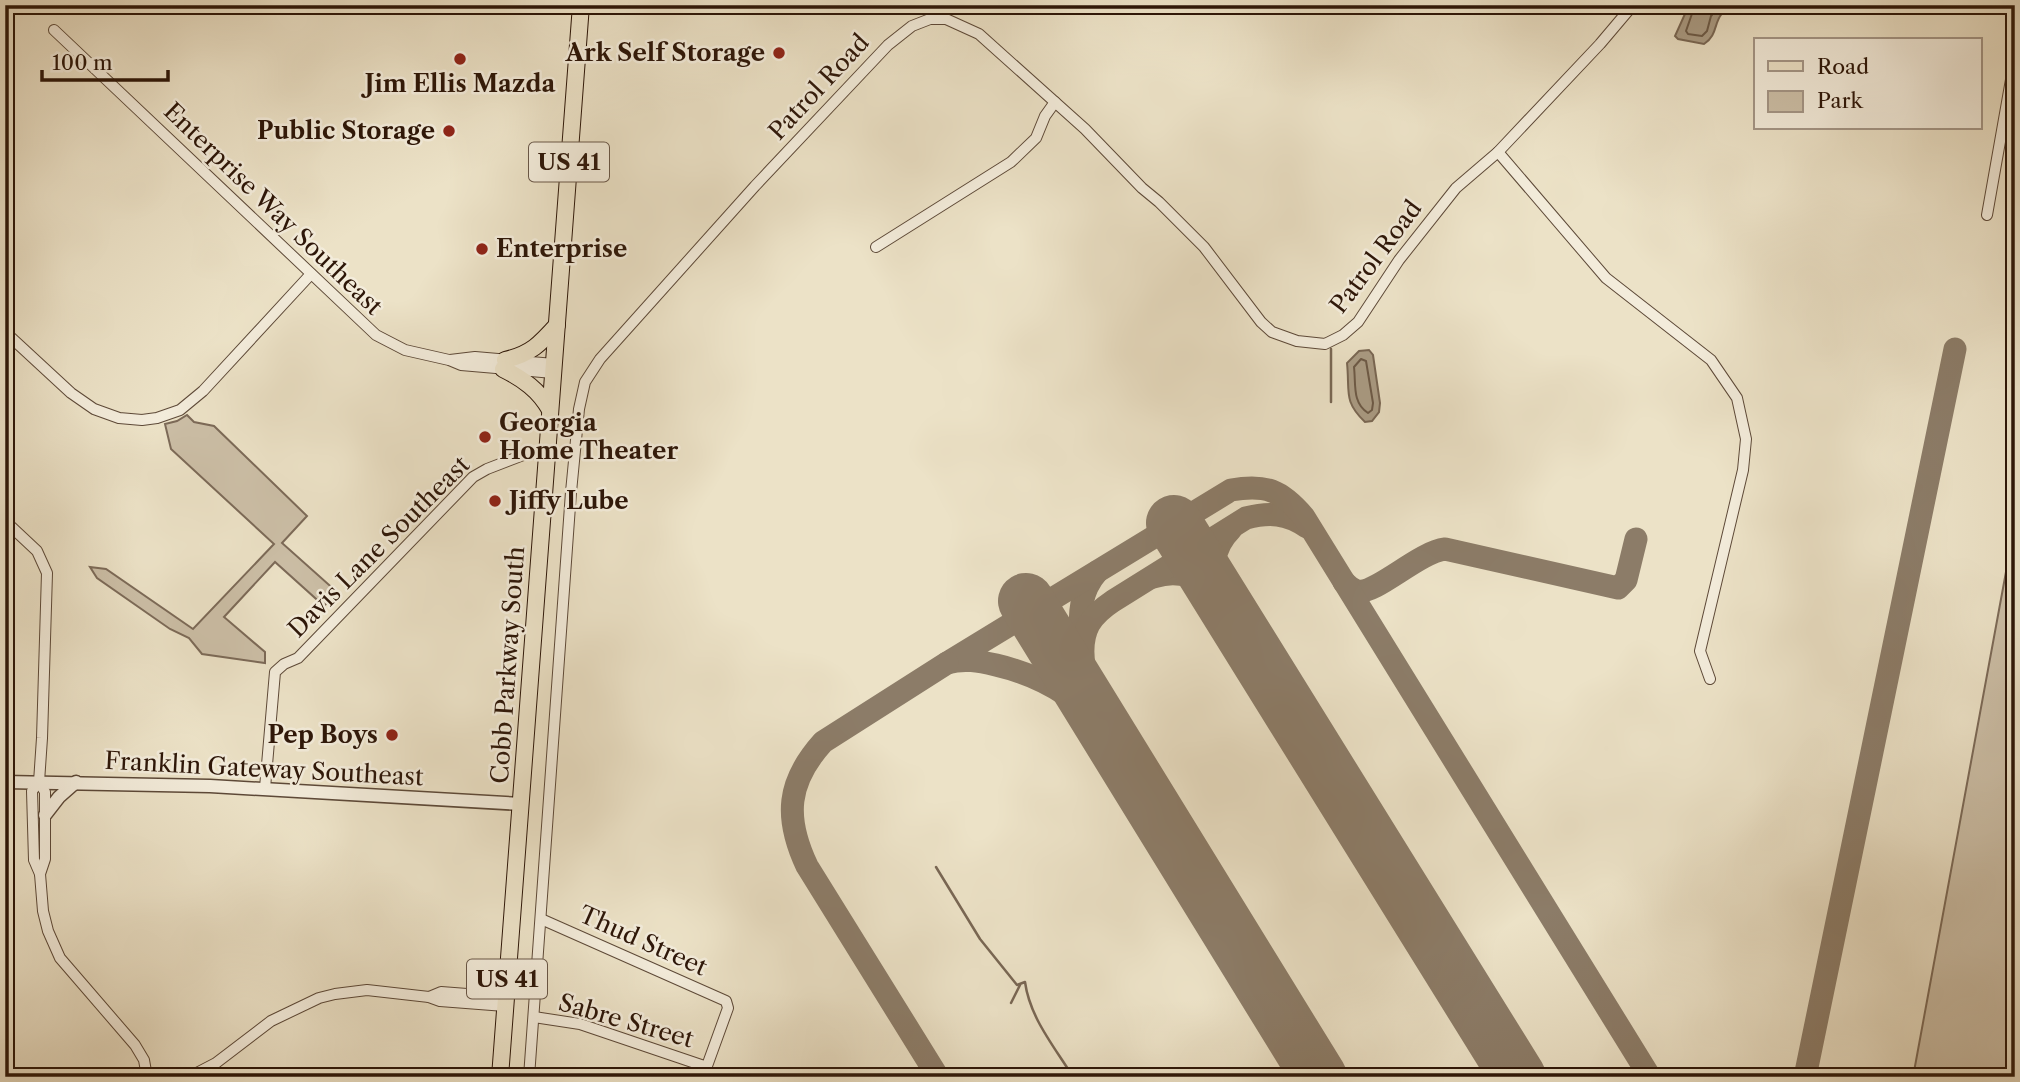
<svg xmlns="http://www.w3.org/2000/svg" width="2020" height="1082" font-family="'Libre Caslon Text',serif">
  <style>
    .green { fill: #ccbfa7; stroke: #7c6a58; stroke-width: 2 }
    .water { fill: #ab9d86; stroke: #796754; stroke-width: 2 }
    .lines { fill: none; stroke-linecap: round; stroke-linejoin: round }
    .shore { stroke: #6c5a47; stroke-width: 2 }
    .stream { stroke: #796754; stroke-width: 2.5 }
    .taxiway { stroke: #8c7c68; stroke-width: 23 }
    .runway { stroke: #8c7c68; stroke-width: 56 }
    .minor-casing { stroke: #5d4938; stroke-width: 12 }
    .tertiary-casing { stroke: #5d4938; stroke-width: 15 }
    .primary-casing { stroke: #2d1608; stroke-width: 18 }
    .minor { stroke: #f3ecdb; stroke-width: 10 }
    .tertiary { stroke: #f3ecdb; stroke-width: 12 }
    .primary { stroke: #ece2c7; stroke-width: 16 }
    .poi-dot { fill: #8f2418; stroke: #f3ecdb; stroke-width: 2.5 }
    .labels { text-anchor: middle; stroke-width: 5; stroke-linejoin: round; paint-order: stroke }
    .shield { fill: #f3ecdb; stroke: #685647; stroke-width: 2 }
    .shield-label { font-size: 23px; font-weight: bold; fill: #2d1608 }
    .poi-label { font-size: 24px; font-weight: bold; fill: #2d1608; stroke: #f3ecdb; text-anchor: end }
    .street-label { font-size: 24px; fill: #2d1608; stroke: #f3ecdb }
  </style>
  <rect width="100%" height="100%" fill="#ece2c7"/>
  <filter id="stains"><feTurbulence type="fractalNoise" baseFrequency=".00286" numOctaves="4"/><feColorMatrix values="0 0 0 0 .2 0 0 0 0 .09 0 0 0 0 .02 0 0 0 .5 -.17"/></filter>
  <radialGradient id="worn" r=".72"><stop offset=".6" stop-color="#630" stop-opacity="0"/><stop offset="1" stop-color="#630" stop-opacity=".3"/></radialGradient>
  <!-- green -->
  <g class="green">
    <polygon points="187,415 194,422 214,426 307,516 282,543 337,592 324,606 275,562 224,617 265,652 265,663 202,654 189,638 170,629 97,578 90,567 106,569 193,629 274,544 171,449 165,424 177,421"/>
    <polygon points="2015,523 2015,1077 1913,1077"/>
  </g>
  <!-- water -->
  <g class="water">
    <path d="M1689,5h50c-31,7 -16,27 -35,39l-26,-5 -3,-3z"/>
    <path d="M1369,350l4,5 7,48 -1,9 -7,9 -7,1c-22,-21 -15,-30 -18,-59l12,-12z"/>
  </g>
  <g class="lines">
    <!-- shore -->
    <g class="shore">
      <polyline points="1695,5 1686,31 1688,34 1702,36 1707,31 1711,16 1720,5"/>
      <path d="M1361,359l5,2 7,42 -1,7 -4,3c-16,-10 -12,-29 -14,-46z"/>
    </g>
    <!-- stream -->
    <g class="stream">
      <polyline points="1331,402 1331,349"/>
      <path d="M936,867l44,72 37,46 8,-3c5,36 29,64 48,95"/>
      <polyline points="1011,1003 1020,985"/>
    </g>
    <!-- taxiway -->
    <g class="taxiway">
      <path d="M1154,577c26,-9 47,1 65,20"/>
      <path d="M1344,582c4,4 8,8 14,9 18,3 61,-39 87,-42l173,39 8,-8 10,-41"/>
      <path d="M1219,597c-8,-25 -8,-48 12,-68"/>
      <path d="M1081,639c-2,-24 -1,-48 16,-67"/>
      <path d="M1100,720c-10,-28 -26,-68 -11,-96 6,-10 15,-17 24,-23l133,-83c23,-6 41,-5 61,9"/>
      <path d="M1103,728c-29,-34 -64,-53 -107,-63 -17,-4 -32,-7 -49,-2l284,-173c35,-6 50,0 73,27l346,560"/>
      <path d="M938,1077l-131,-211c-23,-49 -20,-84 16,-124l124,-79"/>
      <polyline points="1805,1077 1955,349"/>
    </g>
    <!-- runway -->
    <g class="runway">
      <polyline points="1174,523 1518,1077"/>
      <polyline points="1026,601 1319,1077"/>
    </g>
    <!-- minor casing -->
    <g class="minor-casing">
      <g id="minor">
        <polyline points="54,30 376,335 405,350 449,360 461,365 553,373"/>
        <polyline points="1498,152 1606,278 1711,360 1737,398 1746,439 1743,470 1700,651 1710,679"/>
        <polyline points="1987,215 2015,57"/>
        <polyline points="876,247 1011,162 1036,138 1045,116 1055,102"/>
        <polyline points="5,332 71,393 94,409 119,418 142,420 157,418 180,410 203,391 311,274"/>
        <polyline points="450,360 475,357 554,364"/>
        <polyline points="5,521 37,551 47,573 42,738 39,782"/>
        <polyline points="39,782 45,792 45,859 40,874 43,911 48,931 60,958 135,1045 144,1060 147,1077"/>
        <polyline points="39,782 32,791 34,860 40,874"/>
        <polyline points="265,788 275,672 284,664 298,658 473,477 487,469 526,454 548,454"/>
        <polyline points="541,919 726,1001 728,1008 703,1077"/>
        <polyline points="429,997 441,992 506,997"/>
        <polyline points="534,1017 580,1024 707,1067"/>
        <polyline points="189,1077 216,1063 271,1021 319,998 335,994 367,990 429,997 440,1001 505,1006"/>
        <polyline points="529,1077 571,492 579,409 585,382 600,359 755,186 888,45 912,26 930,19 946,19 979,34 1085,129 1142,188 1159,202 1204,247 1261,322 1272,332 1297,341 1325,344 1343,335 1358,322 1399,260 1456,188 1498,152 1600,44 1633,5"/>
      </g>
    </g>
    <!-- tertiary casing -->
    <g class="tertiary-casing">
      <g id="tertiary">
        <polyline points="5,782 210,786 521,804"/>
        <polyline points="45,815 59,797 76,782"/>
      </g>
    </g>
    <!-- primary casing -->
    <g class="primary-casing">
      <g id="primary">
        <path d="M505,360c26,-6 35,-16 52,-35"/>
        <path d="M503,369c20,10 36,21 47,41"/>
        <polyline points="500,1077 581,5"/>
      </g>
    </g>
    <!-- minor -->
    <use href="#minor" class="minor"/>
    <!-- tertiary -->
    <use href="#tertiary" class="tertiary"/>
    <!-- primary -->
    <use href="#primary" class="primary"/>
  </g>
  <!-- markers -->
  <g class="poi-dot">
    <circle cx="779" cy="53" r="7"/>
    <circle cx="460" cy="59" r="7"/>
    <circle cx="449" cy="131" r="7"/>
    <circle cx="482" cy="249" r="7"/>
    <circle cx="485" cy="437" r="7"/>
    <circle cx="495" cy="501" r="7"/>
    <circle cx="392" cy="735" r="7"/>
  </g>
  <g class="labels">
    <!-- shield labels -->
    <g class="shield">
      <rect x="529" y="142.5" width="80" height="39" rx="5"/>
      <rect x="467" y="959.5" width="80" height="39" rx="5"/>
    </g>
    <g class="shield-label">
      <text x="569" y="170">US 41</text>
      <text x="507" y="987">US 41</text>
    </g>
    <!-- poi labels -->
    <g class="poi-label">
      <text x="765" y="61">Ark Self Storage</text>
      <text x="460" y="92" text-anchor="middle">Jim Ellis Mazda</text>
      <text x="435" y="139">Public Storage</text>
      <text x="496" y="257" text-anchor="start">Enterprise</text>
      <text x="499" y="431" text-anchor="start">Georgia<tspan x="499" dy="28">Home Theater</tspan></text>
      <text x="509" y="509" text-anchor="start">Jiffy Lube</text>
      <text x="378" y="743">Pep Boys</text>
    </g>
    <!-- street labels -->
    <g class="street-label">
      <text transform="translate(819 87) rotate(-47)" y="8">Patrol Road</text>
      <text transform="translate(273 209) rotate(44)" y="8">Enterprise Way Southeast</text>
      <text transform="translate(1376 257) rotate(-53)" y="8">Patrol Road</text>
      <text transform="translate(379 547) rotate(-45)" y="8">Davis Lane Southeast</text>
      <text transform="translate(508 665) rotate(-86)" y="8">Cobb Parkway South</text>
      <text transform="translate(264 769) rotate(3)" y="8">Franklin Gateway Southeast</text>
      <text transform="translate(643 941) rotate(24)" y="8">Thud Street</text>
      <text transform="translate(626 1021) rotate(16)" y="8">Sabre Street</text>
    </g>
  </g>
  <!-- margin -->
  <rect width="2020" height="1082" fill="none" stroke="#ece2c7" stroke-width="28"/>
  <rect x="7" y="7" width="2006" height="1068" fill="none" stroke="#2d1608" stroke-width="3.5"/>
  <rect x="14" y="14" width="1992" height="1054" fill="none" stroke="#2d1608" stroke-width="2"/>
  <!-- legend -->
  <rect x="1754" y="38" width="228" height="91" fill="#f3ecdb" stroke="#a49687" stroke-width="2"/>
  <rect x="1768" y="61" width="35" height="10" fill="#ece2c7" stroke="#a49687" stroke-width="2"/>
  <text x="1817" y="74" font-size="21" fill="#2d1608">Road</text>
  <rect x="1768" y="91" width="35" height="21" fill="#ccbfa7" stroke="#a49687" stroke-width="2"/>
  <text x="1817" y="108" font-size="21" fill="#2d1608">Park</text>
  <!-- scale -->
  <path d="M42 70v10h126v-10" fill="none" stroke="#2d1608" stroke-width="3.5"/>
  <text x="52" y="70" font-size="21" fill="#2d1608" stroke="#f3ecdb" stroke-width="5" paint-order="stroke">100 m</text>
  <rect width="100%" height="100%" filter="url(#stains)"/>
  <rect width="100%" height="100%" fill="url(#worn)"/>
</svg>
